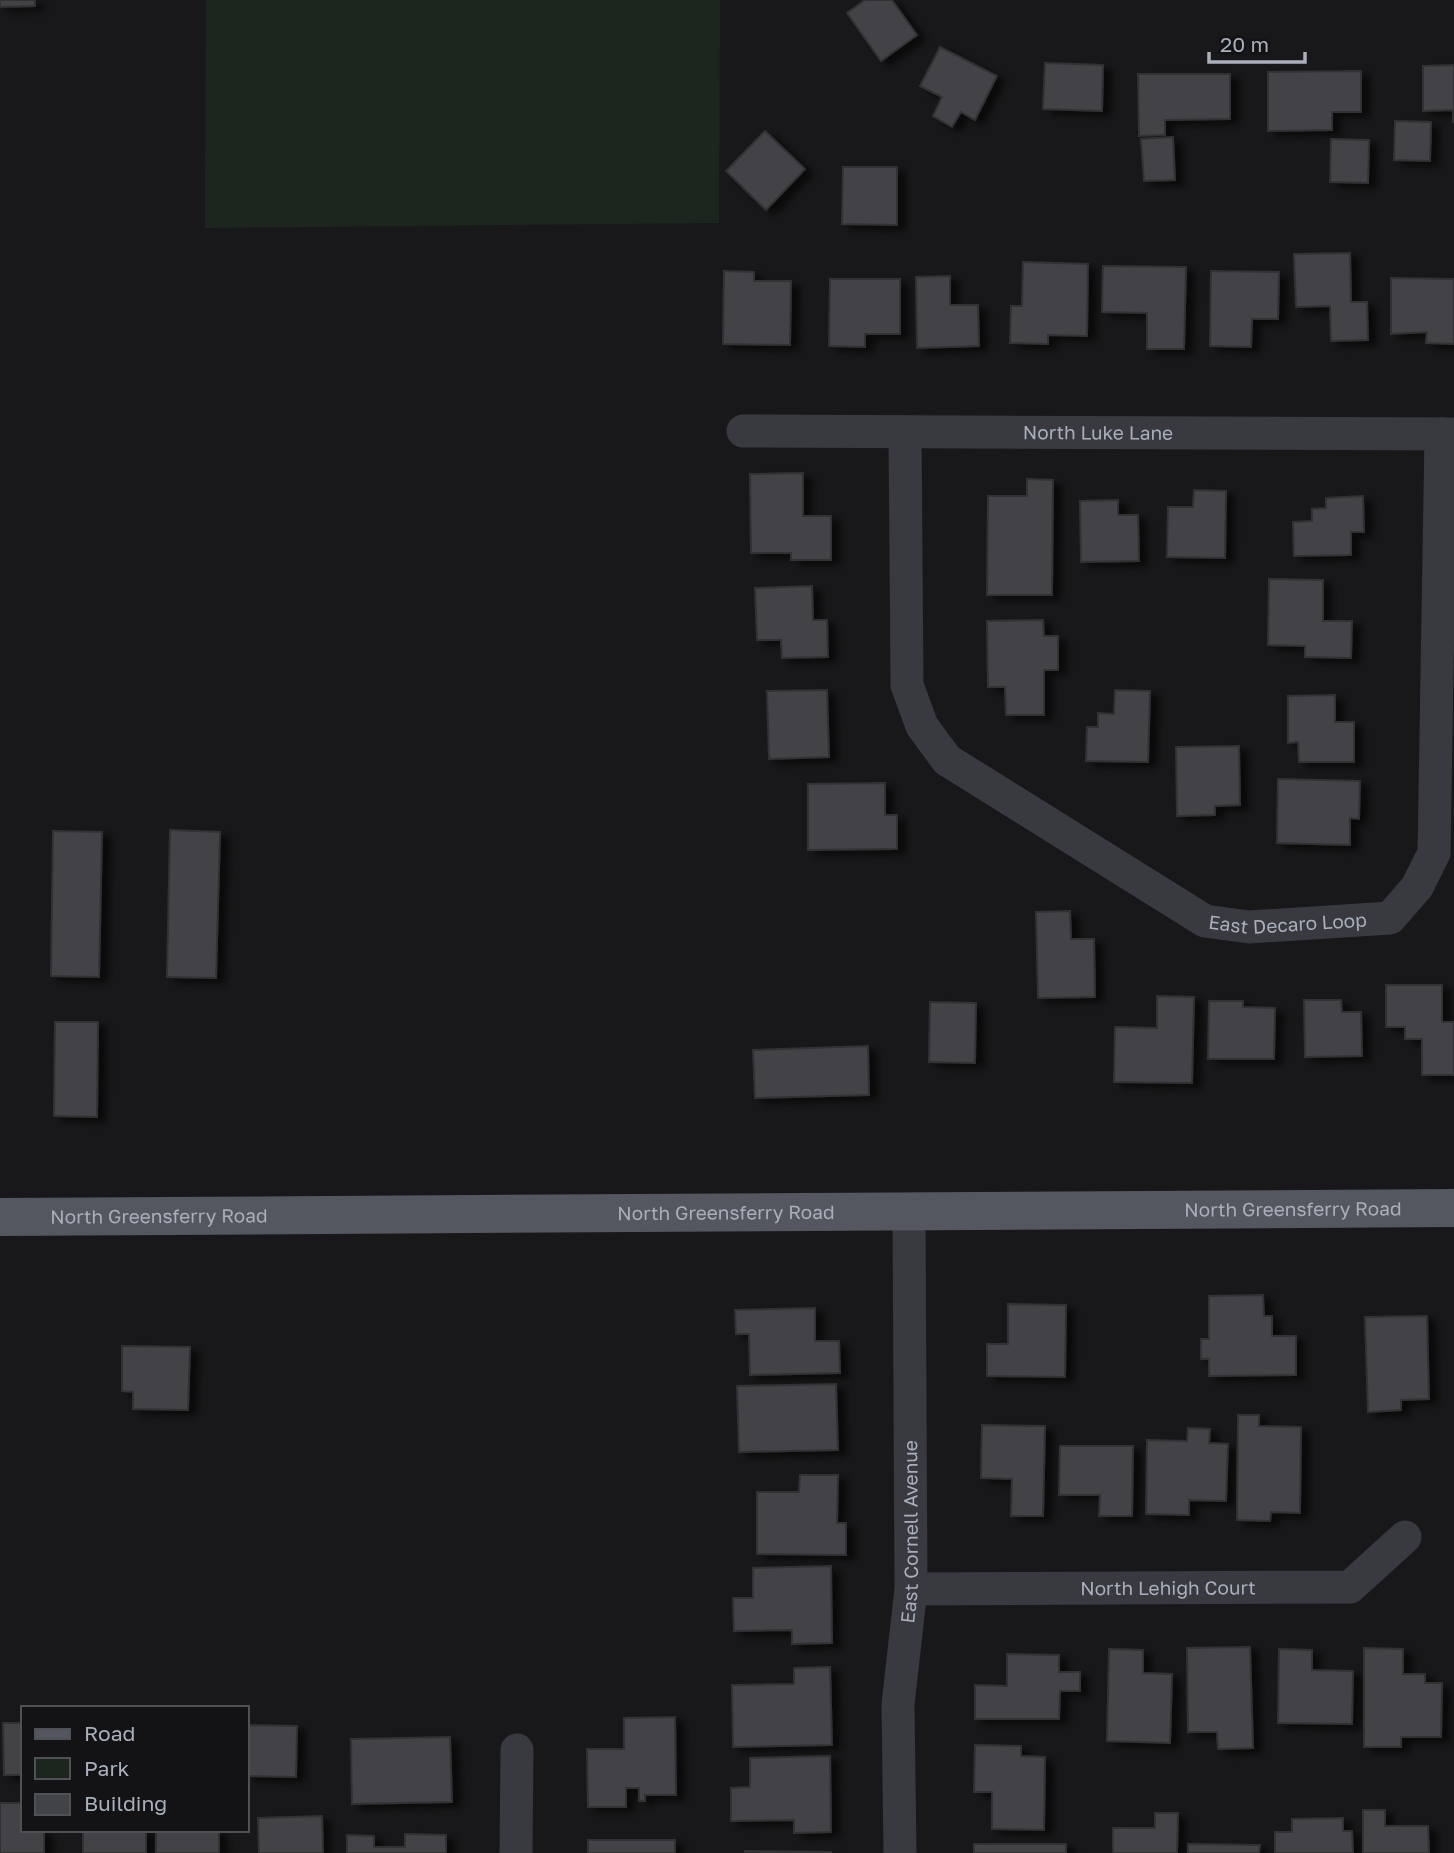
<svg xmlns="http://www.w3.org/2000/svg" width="1454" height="1853" font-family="'Golos Text',sans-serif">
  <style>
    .green { fill: #1d261e }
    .building { fill: #424347; stroke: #323236; stroke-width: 2; filter: url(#shadow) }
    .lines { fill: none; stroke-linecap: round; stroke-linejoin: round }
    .minor { stroke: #383a40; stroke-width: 33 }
    .major { stroke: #54575f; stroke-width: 38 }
    .labels { text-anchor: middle; stroke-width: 5; stroke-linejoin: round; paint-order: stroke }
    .street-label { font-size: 19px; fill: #a9afbb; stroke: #131315 }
  </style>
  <defs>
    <filter id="shadow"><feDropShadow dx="8" dy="4.5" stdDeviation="3.5" flood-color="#0009"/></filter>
  </defs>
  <rect width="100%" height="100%" fill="#18181a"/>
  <!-- green -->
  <polygon class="green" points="206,0 720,0 719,223 205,228"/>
  <!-- building -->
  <g class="building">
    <polygon points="0,0 35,0 35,6 0,7"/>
    <polygon points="865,0 892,0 917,35 881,61 847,13"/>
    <polygon points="940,47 997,76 975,120 961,112 952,127 933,116 942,97 920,86"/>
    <polygon points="1045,63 1103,65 1102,111 1043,109"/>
    <polygon points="1454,65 1454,122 1453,122 1453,110 1423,111 1423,66"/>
    <polygon points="1361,71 1361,112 1332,112 1332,130 1268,131 1268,72"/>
    <polygon points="1138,74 1230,74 1230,119 1165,120 1165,135 1139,136"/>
    <polygon points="1395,121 1431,122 1430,161 1394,160"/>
    <polygon points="765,131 805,169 766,210 726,171"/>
    <polygon points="1173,137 1175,180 1144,181 1141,139"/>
    <polygon points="1331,139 1369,140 1368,183 1330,182"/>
    <polygon points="843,167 897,167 897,225 842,224"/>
    <polygon points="1350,253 1351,302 1367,302 1368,340 1331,341 1330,306 1296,307 1294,254"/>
    <polygon points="1023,262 1088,264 1087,336 1048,335 1048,344 1010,343 1011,306 1022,306"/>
    <polygon points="1103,266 1186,267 1184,349 1147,349 1147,313 1102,312"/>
    <polygon points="724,271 754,272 754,281 791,281 790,345 723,344"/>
    <polygon points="1211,271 1279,272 1278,319 1252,319 1251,347 1210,346"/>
    <polygon points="950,276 950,305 978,305 979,346 917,348 916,277"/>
    <polygon points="1391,278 1454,279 1454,344 1426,343 1427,332 1391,334"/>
    <polygon points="830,279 900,279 900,334 865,334 865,347 829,346"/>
    <polygon points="803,473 803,516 831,516 831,560 791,560 791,553 751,553 750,474"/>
    <polygon points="1027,479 1053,480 1052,595 987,595 988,496 1027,496"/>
    <polygon points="1194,490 1226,491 1225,558 1167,557 1168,507 1193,507"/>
    <polygon points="1363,496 1364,532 1351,532 1351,555 1294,556 1293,522 1312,521 1312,509 1326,508 1326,498"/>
    <polygon points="1118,500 1118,515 1138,515 1139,561 1081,562 1080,501"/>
    <polygon points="1269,579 1323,580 1323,621 1352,621 1351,658 1305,657 1305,646 1268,645"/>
    <polygon points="812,586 813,620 827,620 828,657 782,658 781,640 757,640 755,588"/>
    <polygon points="1043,620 1044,636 1058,636 1058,670 1044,670 1044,715 1006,715 1005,687 988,687 987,621"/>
    <polygon points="827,690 829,757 769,759 767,691"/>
    <polygon points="1115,690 1150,691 1148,762 1086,761 1087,727 1098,727 1098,713 1114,714"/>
    <polygon points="1335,695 1335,722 1354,722 1354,762 1299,762 1298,742 1288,743 1288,696"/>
    <polygon points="1239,746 1240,805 1215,806 1215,815 1177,816 1176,747"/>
    <polygon points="1278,779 1360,781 1359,819 1350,818 1350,845 1277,843"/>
    <polygon points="885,783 885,815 897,815 897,849 808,850 808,784"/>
    <polygon points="170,830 220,832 216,978 167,977"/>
    <polygon points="53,831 102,832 99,977 51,976"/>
    <polygon points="1070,911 1071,939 1094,939 1095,997 1038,998 1036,912"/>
    <polygon points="1386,985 1442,985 1442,1022 1454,1022 1454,1075 1422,1075 1422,1039 1405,1039 1405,1027 1386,1027"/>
    <polygon points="1157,996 1194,997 1192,1083 1114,1082 1115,1027 1157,1028"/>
    <polygon points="1304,1000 1341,1000 1342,1012 1361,1012 1362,1056 1305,1057"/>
    <polygon points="1209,1001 1243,1001 1243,1007 1275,1008 1274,1059 1208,1059"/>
    <polygon points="930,1002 976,1003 975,1063 929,1062"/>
    <polygon points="55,1022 98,1022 97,1117 54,1116"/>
    <polygon points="868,1046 869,1095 755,1098 753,1050"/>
    <polygon points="1263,1295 1264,1316 1272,1316 1272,1336 1296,1336 1296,1375 1209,1376 1209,1359 1201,1359 1201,1339 1209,1339 1209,1296"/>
    <polygon points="1008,1304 1066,1305 1065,1377 987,1376 987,1344 1008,1344"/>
    <polygon points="815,1308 815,1341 839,1341 840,1373 750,1375 749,1334 736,1334 735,1310"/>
    <polygon points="1427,1316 1429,1399 1401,1400 1401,1410 1368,1412 1365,1317"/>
    <polygon points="122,1346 190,1347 188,1410 133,1409 133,1392 122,1391"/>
    <polygon points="836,1384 838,1450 739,1452 737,1386"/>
    <polygon points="1238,1415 1259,1415 1259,1426 1301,1427 1300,1513 1271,1512 1270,1521 1237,1520"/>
    <polygon points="982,1425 1045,1426 1043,1516 1011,1516 1012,1479 981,1478"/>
    <polygon points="1188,1428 1210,1429 1209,1443 1228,1444 1226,1501 1189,1500 1189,1515 1146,1514 1147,1440 1187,1441"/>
    <polygon points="1060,1446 1133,1446 1132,1516 1099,1516 1100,1495 1059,1495"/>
    <polygon points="800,1475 838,1475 837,1523 846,1523 846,1555 757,1554 757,1492 799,1492"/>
    <polygon points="831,1566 832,1643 792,1644 792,1630 734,1631 733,1598 753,1598 753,1568"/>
    <polygon points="1250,1647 1253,1748 1218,1749 1217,1732 1188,1732 1187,1648"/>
    <polygon points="1364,1648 1403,1649 1403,1674 1425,1674 1425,1683 1442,1683 1441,1737 1401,1737 1401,1747 1364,1747"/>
    <polygon points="1109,1649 1143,1650 1143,1673 1172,1674 1170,1743 1107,1741"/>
    <polygon points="1279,1649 1312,1650 1312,1670 1353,1671 1352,1724 1278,1723"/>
    <polygon points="1007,1654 1059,1655 1059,1672 1080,1672 1080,1691 1060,1691 1059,1719 975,1719 975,1685 1007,1686"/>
    <polygon points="830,1667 832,1745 733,1747 732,1685 794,1684 794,1668"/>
    <polygon points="675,1717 676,1795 645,1795 645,1801 639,1801 639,1788 626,1788 626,1807 588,1807 587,1749 624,1749 624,1718"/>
    <polygon points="3,1723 23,1723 23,1775 4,1775"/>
    <polygon points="247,1725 297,1726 296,1777 247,1776"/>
    <polygon points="450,1737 452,1802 352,1804 351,1739"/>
    <polygon points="975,1745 1021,1746 1021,1756 1045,1757 1044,1830 992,1829 992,1792 974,1792"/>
    <polygon points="830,1756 831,1832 794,1833 794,1820 731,1821 731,1788 750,1787 750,1758"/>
    <polygon points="0,1803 23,1803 23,1830 44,1830 44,1853 0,1853"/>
    <polygon points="1363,1810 1385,1810 1385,1826 1428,1826 1429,1853 1363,1853"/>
    <polygon points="1155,1813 1178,1813 1177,1853 1113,1853 1113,1828 1155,1828"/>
    <polygon points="322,1816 323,1853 259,1853 258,1818"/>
    <polygon points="1343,1818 1343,1831 1352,1831 1353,1853 1275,1853 1275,1832 1292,1832 1292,1819"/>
    <polygon points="106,1830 146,1830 146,1853 83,1853 83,1832"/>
    <rect x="156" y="1830" width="63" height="23"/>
    <polygon points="405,1834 446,1835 446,1853 347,1853 347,1835 374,1836 374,1847 405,1847"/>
    <rect x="588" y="1840" width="87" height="13"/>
    <rect x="974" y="1844" width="92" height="9"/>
    <polygon points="1188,1844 1260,1845 1259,1853 1188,1853"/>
    <polygon points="745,1851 831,1852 831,1853 745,1853"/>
  </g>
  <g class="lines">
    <!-- minor -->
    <g class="minor">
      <path id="s1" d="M743,431l711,3"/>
      <path id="s2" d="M905,432l2,253 15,41 25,34 258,161 44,6 141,-9 27,-31 17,-34 7,-419"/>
      <path id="s3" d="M911,1589l439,-2 55,-50"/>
      <polyline points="516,1853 517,1750"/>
      <path id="s4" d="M900,1853l-2,-149 13,-115 -2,-379"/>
    </g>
    <!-- major -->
    <path class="major" id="s5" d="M0,1217l1454,-9"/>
  </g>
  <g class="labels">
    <!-- street labels -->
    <g class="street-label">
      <text dy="7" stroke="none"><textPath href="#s1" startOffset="355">North Luke Lane</textPath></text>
      <text dy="7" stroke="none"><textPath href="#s2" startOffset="726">East Decaro Loop</textPath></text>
      <text dy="7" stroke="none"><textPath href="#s5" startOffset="1293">North Greensferry Road</textPath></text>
      <text dy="7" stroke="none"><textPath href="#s5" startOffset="726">North Greensferry Road</textPath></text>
      <text dy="7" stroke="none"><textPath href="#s5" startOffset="159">North Greensferry Road</textPath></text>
      <text dy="7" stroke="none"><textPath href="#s4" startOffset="322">East Cornell Avenue</textPath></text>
      <text dy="7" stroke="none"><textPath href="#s3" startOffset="257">North Lehigh Court</textPath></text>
    </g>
  </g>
  <!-- legend -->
  <rect x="21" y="1706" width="228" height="126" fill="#131315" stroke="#4f5157" stroke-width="2"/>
  <rect x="35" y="1729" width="35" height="10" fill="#54575f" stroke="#4f5157" stroke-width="2"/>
  <text x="84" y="1741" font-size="21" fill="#a9afbb">Road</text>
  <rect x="35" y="1758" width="35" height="21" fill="#1d261e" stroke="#4f5157" stroke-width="2"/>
  <text x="84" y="1776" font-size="21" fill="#a9afbb">Park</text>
  <rect x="35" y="1794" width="35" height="21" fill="#424347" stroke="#4f5157" stroke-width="2"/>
  <text x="84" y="1811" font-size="21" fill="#a9afbb">Building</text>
  <!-- scale -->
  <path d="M1209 52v10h96v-10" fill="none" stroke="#a9afbb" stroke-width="3.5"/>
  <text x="1220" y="52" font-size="21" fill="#a9afbb" stroke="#131315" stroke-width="5" paint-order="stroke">20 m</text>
</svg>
